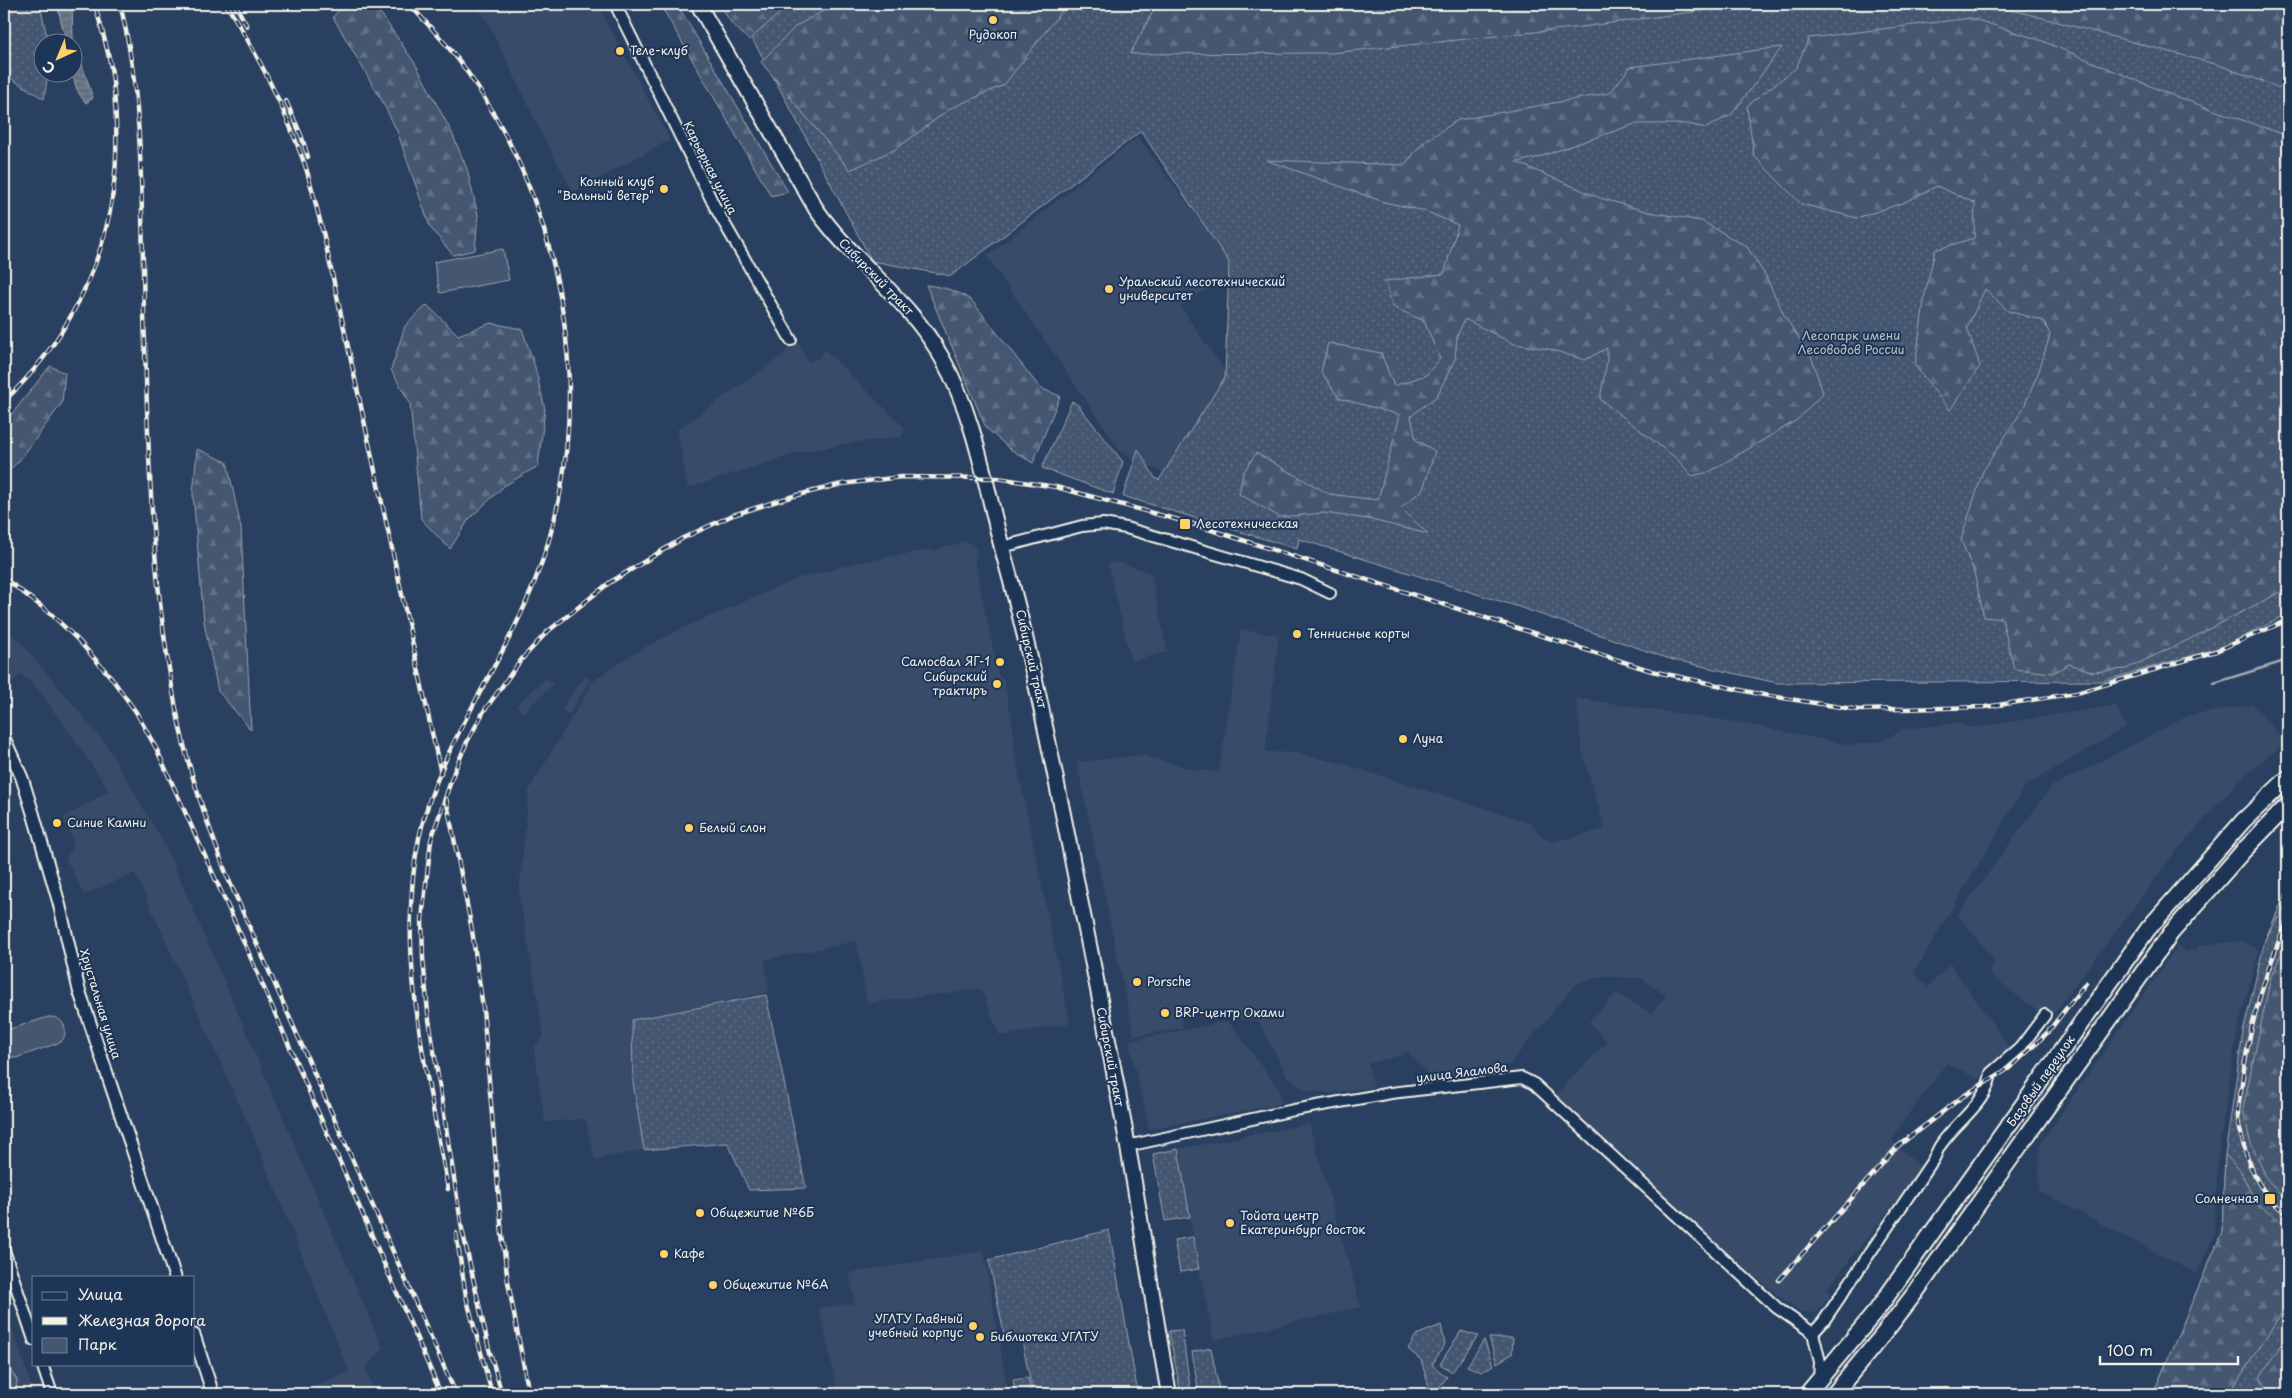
<svg xmlns="http://www.w3.org/2000/svg" width="2292" height="1398" font-family="'Playpen Sans',sans-serif">
  <style>
    .built { fill: #374c69 }
    .green { fill: url(#green-dots); stroke: #9ca4ac }
    .forest { fill: url(#forest-firs); stroke: #9ca4ac }
    .pitch { fill: #445771; stroke: #9ca4ac }
    .water { fill: url(#water-rules); stroke: #a1a8b0 }
    .lines { fill: none; stroke-linecap: round; stroke-linejoin: round }
    .stream { stroke: #a1a8b0; stroke-width: 2.5 }
    .minor-casing { stroke: #f4f1e8; stroke-width: 14 }
    .tertiary-casing { stroke: #f4f1e8; stroke-width: 15 }
    .secondary-casing { stroke: #f4f1e8; stroke-width: 18 }
    .primary-casing { stroke: #f4f1e8; stroke-width: 19 }
    .minor { stroke: #1d3557; stroke-width: 10 }
    .tertiary { stroke: #1d3557; stroke-width: 11 }
    .secondary { stroke: #1d3557; stroke-width: 14 }
    .primary { stroke: #1d3557; stroke-width: 15 }
    .rail-casing { stroke: #f4f1e8; stroke-width: 4.5 }
    .rail { stroke: #1d3557; stroke-width: 2.5; stroke-dasharray: 8; stroke-linecap: butt }
    .poi-dot { fill: #ffd166; stroke: #1d3557; stroke-width: 2 }
    .labels { text-anchor: middle; stroke-width: 4; stroke-linejoin: round; paint-order: stroke }
    .poi-label { font-size: 12px; fill: #f4f1e8; stroke: #1d3557; text-anchor: start }
    .street-label { font-size: 12px; fill: #f4f1e8; stroke: #1d3557 }
    .park-label { font-size: 12px; fill: #bfc3c4; stroke: #1d3557 }
  </style>
  <defs>
    <pattern id="green-dots" width="8" height="8" patternUnits="userSpaceOnUse" patternTransform="scale(1.25)"><rect width="8" height="8" fill="#445771"/><path d="M2 2h.1M6 6h.1" fill="none" stroke="#607085" stroke-width="1.8" stroke-linecap="round"/></pattern>
    <pattern id="forest-firs" width="22" height="20" patternUnits="userSpaceOnUse" patternTransform="scale(1.25)"><rect width="22" height="20" fill="#445771"/><path d="M5 1l3.5 6h-7zM16 11l3.5 6h-7z" fill="#607085"/></pattern>
    <pattern id="water-rules" width="6" height="5" patternUnits="userSpaceOnUse" patternTransform="scale(1.25)"><rect width="6" height="5" fill="#6a788a"/><path d="M0 2.5h6" fill="none" stroke="#5b626b"/></pattern>
  </defs>
  <rect width="100%" height="100%" fill="#2a4060"/>
  <filter id="ink" filterUnits="userSpaceOnUse"><feTurbulence type="fractalNoise" baseFrequency=".02" numOctaves="2"/><feDisplacementMap in="SourceGraphic" scale="10" xChannelSelector="R" yChannelSelector="G"/><feConvolveMatrix kernelMatrix="1 2 1 2 8 2 1 2 1" color-interpolation-filters="sRGB"/></filter>
  <g filter="url(#ink)">
    <!-- built -->
    <g class="built">
      <polygon points="470,4 597,4 670,140 573,192 544,138 486,18"/>
      <polygon points="1138,137 1237,271 1180,306 1226,373 1167,475 1122,453 987,256"/>
      <polygon points="796,337 808,362 818,359 825,350 905,428 901,437 851,443 797,453 688,488 677,430 784,354 788,347 787,341"/>
      <polygon points="963,541 973,544 977,553 975,562 999,678 1003,678 1013,727 1015,755 1070,1023 1000,1036 981,989 867,1003 857,941 765,960 769,992 632,1020 633,1082 644,1150 595,1159 585,1119 545,1122 534,1048 544,1036 519,894 529,790 593,681 632,654 685,627 796,579 856,563 934,549 935,551 944,546 954,546"/>
      <polygon points="1118,562 1151,573 1167,652 1131,661 1108,564"/>
      <polygon points="4,628 19,640 106,744 166,847 383,1349 365,1368 374,1389 364,1394 297,1394 349,1372 254,1137 135,873 84,895 66,859 74,844 63,818 109,791 82,750 36,687 21,674 4,689"/>
      <polygon points="1241,630 1279,635 1265,752 1298,753 1346,765 1531,823 1539,834 1552,842 1605,829 1582,751 1576,698 1748,724 1849,745 1883,741 1903,729 1957,723 1971,728 2116,705 2126,727 2025,786 1914,973 1928,987 1950,964 2010,1048 1978,1079 1947,1063 1901,1124 1892,1141 1922,1168 1827,1289 1831,1294 1816,1313 1800,1312 1718,1248 1635,1169 1627,1157 1612,1147 1556,1094 1607,1042 1589,1022 1616,993 1651,1013 1666,996 1641,978 1601,977 1576,984 1509,1065 1433,1080 1408,1051 1399,1056 1368,1064 1374,1087 1330,1093 1306,1091 1287,1076 1259,1022 1182,1009 1177,1003 1183,1028 1134,1036 1077,762 1143,755 1192,769 1219,772"/>
      <polygon points="586,676 590,680 569,715 562,710 573,690"/>
      <polygon points="546,678 553,685 523,713 516,705"/>
      <polygon points="2253,704 2285,743 2237,782 2177,850 2049,1020 1989,974 1995,961 1958,915 2051,787 2188,716"/>
      <polygon points="2241,941 2259,950 2237,1033 2218,1155 2214,1235 2197,1274 2039,1191 2040,1144 2178,945 2185,950 2184,952 2188,952 2197,948 2198,945"/>
      <polygon points="1228,1021 1280,1091 1281,1104 1149,1129 1129,1041"/>
      <polygon points="1309,1124 1361,1307 1214,1340 1199,1269 1178,1149"/>
      <polygon points="984,1251 1008,1394 838,1394 819,1308 855,1303 849,1273"/>
      <polygon points="4,1303 34,1394 4,1394"/>
    </g>
    <!-- green -->
    <g class="green">
      <polygon points="4,4 40,4 48,42 42,42 42,72 48,73 44,99 4,74"/>
      <polygon points="732,4 2288,4 2288,614 2225,646 2103,681 1777,683 1670,659 1519,607 1299,539 1297,549 1123,496 1138,449 1155,478 1159,480 1225,377 1229,262 1141,131 951,276 872,261 762,56"/>
      <polygon points="1072,401 1078,405 1123,462 1113,494 1042,468"/>
      <polygon points="2288,888 2288,1394 2153,1394 2222,1232 2225,1155 2243,1032 2265,940"/>
      <polygon points="766,995 806,1188 749,1190 728,1143 644,1150 633,1082 632,1020"/>
      <polygon points="1178,1149 1190,1217 1165,1221 1153,1154"/>
      <polygon points="1109,1230 1138,1394 1033,1394 1021,1336 1005,1339 989,1260"/>
      <polygon points="1193,1237 1199,1269 1180,1272 1174,1240"/>
      <polygon points="1441,1325 1445,1344 1432,1365 1447,1377 1434,1394 1431,1394 1421,1360 1408,1349 1416,1335"/>
      <polygon points="1182,1330 1191,1394 1181,1394 1169,1331"/>
      <polygon points="1461,1331 1478,1336 1452,1372 1440,1364"/>
      <polygon points="1489,1338 1513,1338 1512,1354 1497,1363"/>
      <polygon points="1484,1340 1493,1365 1482,1372 1467,1366"/>
      <polygon points="1211,1348 1220,1394 1199,1394 1192,1352"/>
      <polygon points="1028,1378 1031,1394 1016,1394 1013,1380"/>
    </g>
    <!-- forest -->
    <g class="forest">
      <polygon points="344,4 355,4 381,14 416,65 452,133 467,169 478,215 475,250 453,255 430,227 397,131 382,101 333,17"/>
      <polygon points="660,4 677,4 788,192 771,196"/>
      <polygon points="719,4 776,4 780,13 749,40 732,24"/>
      <polygon points="836,4 1067,4 1004,85 951,108 896,149 850,170 761,62 796,26"/>
      <polygon points="1157,4 1751,4 1574,28 1331,53 1130,54"/>
      <polygon points="1990,4 2288,4 2288,91 2219,65"/>
      <polygon points="1971,18 2040,40 2174,96 2288,136 2288,588 2190,639 2126,669 2093,672 2069,664 2053,673 2014,669 2002,619 1984,617 1974,572 1961,540 1983,471 2023,409 2039,371 2050,335 2044,321 2008,311 1985,289 1967,328 1980,366 1950,410 1915,366 1925,294 1935,250 1974,238 1975,203 1937,186 1905,202 1857,218 1801,204 1754,156 1747,106 1796,68 1809,38"/>
      <polygon points="1782,47 1732,114 1706,128 1688,124 1635,124 1536,158 1516,162 1600,198 1649,212 1702,221 1747,247 1765,275 1785,317 1811,356 1823,393 1797,420 1709,472 1692,476 1677,459 1600,399 1607,361 1607,348 1585,360 1549,349 1514,344 1465,319 1457,336 1455,359 1437,396 1411,416 1416,440 1435,451 1423,489 1401,508 1428,534 1368,519 1324,513 1280,517 1239,494 1243,473 1256,453 1329,494 1378,500 1400,415 1339,398 1321,372 1328,343 1381,353 1394,386 1426,375 1440,359 1424,321 1393,307 1385,281 1444,274 1458,225 1425,211 1384,202 1266,160 1404,165 1424,142 1458,120 1610,93 1630,67"/>
      <path d="M926,285c17,2 34,6 47,17l67,86 20,8 -27,67 -23,-14 -24,-21z"/>
      <polygon points="427,305 458,335 491,323 522,329 535,367 545,409 538,466 504,486 469,519 450,549 421,519 410,403 391,370 405,326"/>
      <polygon points="50,366 65,373 62,403 19,461 4,475 4,424"/>
      <polygon points="197,449 227,462 241,528 251,730 218,691 204,622 193,494"/>
      <polygon points="2288,888 2288,901 2265,940 2287,891"/>
      <polygon points="2288,938 2288,1204 2267,1179 2250,1141 2243,1109 2271,977"/>
      <polygon points="2225,1155 2240,1170 2256,1203 2288,1228 2288,1303 2229,1394 2153,1394 2222,1232"/>
      <polygon points="2288,1334 2288,1394 2270,1394 2260,1377"/>
    </g>
    <!-- pitch -->
    <g class="pitch">
      <polygon points="503,249 509,280 440,293 434,262"/>
      <path d="M48,1017c16,-1 22,14 13,25l-45,16 -12,-3v-24z"/>
      <polygon points="4,1367 10,1370 17,1380 16,1394 4,1394"/>
    </g>
    <!-- water -->
    <path class="water" d="M57,4h15l1,34 3,17 5,6 12,37 -7,5c-16,-17 -14,-39 -14,-61h-6z"/>
    <g class="lines">
      <!-- stream -->
      <polyline class="stream" points="2214,683 2288,660"/>
      <!-- minor casing -->
      <g class="minor-casing">
        <g id="minor">
          <polyline points="615,4 715,207 791,340"/>
          <polyline points="1002,547 1082,526 1103,524 1126,528 1301,579 1330,593"/>
          <polyline points="1127,1146 1294,1110 1391,1093 1522,1078 1534,1084 1777,1308 1813,1333 1820,1362 1819,1379"/>
          <polyline points="4,1250 34,1340"/>
          <path d="M1813,1333l10,-11 110,-162c3,-5 5,-12 9,-17 16,-23 45,-40 49,-70l29,-25 25,-33"/>
          <polyline points="42,1364 52,1394"/>
        </g>
      </g>
      <!-- tertiary casing -->
      <g class="tertiary-casing">
        <g id="tertiary">
          <polyline points="4,738 22,778 33,813 59,903 79,990 175,1277"/>
          <polyline points="194,1335 213,1394"/>
        </g>
      </g>
      <!-- secondary casing -->
      <g class="secondary-casing">
        <path id="secondary" d="M698,4l118,205c38,54 94,91 126,149 35,62 45,137 64,205 27,97 46,197 66,296 21,108 44,215 62,323 12,71 22,142 35,212"/>
      </g>
      <!-- primary casing -->
      <g class="primary-casing">
        <g id="primary">
          <polyline points="1807,1394 1877,1310 2148,929 2243,821 2288,778"/>
          <polyline points="1834,1394 1885,1332 1915,1293 2171,933 2244,850 2288,805"/>
        </g>
      </g>
      <!-- minor -->
      <use href="#minor" class="minor"/>
      <!-- tertiary -->
      <use href="#tertiary" class="tertiary"/>
      <!-- secondary -->
      <use href="#secondary" class="secondary"/>
      <!-- primary -->
      <use href="#primary" class="primary"/>
      <!-- rail casing -->
      <g class="rail-casing">
        <g id="rail">
          <path d="M120,4c25,100 21,206 24,309 4,139 7,279 36,415 11,51 29,99 47,148l229,518"/>
          <path d="M226,4c32,50 59,105 79,161 7,22 12,45 18,67l118,542"/>
          <polyline points="235,4 247,26"/>
          <path d="M409,4c21,23 44,46 61,72 99,143 129,339 66,502 -33,89 -97,166 -117,260 -24,116 9,236 29,351"/>
          <polyline points="286,101 301,135 308,157"/>
          <path d="M4,401c58,-53 99,-132 109,-209 5,-37 4,-74 0,-110 -2,-26 -12,-53 -18,-78"/>
          <polyline points="4,578 50,613 78,640 110,676 136,712 157,750 243,940 441,1394"/>
          <polyline points="446,798 472,930 483,1008 502,1235 508,1282 529,1394"/>
          <path d="M2288,919c-23,53 -39,107 -46,164 -1,11 -5,23 -4,34 0,7 3,15 4,22 8,34 19,55 46,76"/>
          <polyline points="456,1233 466,1296 492,1394"/>
          <polyline points="1779,1280 1898,1146 1962,1097 2011,1067 2048,1032 2086,983"/>
          <polyline points="502,1394 489,1349 462,1229 428,1013 423,958 422,919 431,840 454,772 467,742 484,711 521,660 547,632 609,583 683,538 733,515 790,497 842,484 901,477 997,478 1056,487 1186,522 1652,671 1764,695 1859,710 1985,707 2077,693 2216,651 2288,620"/>
        </g>
      </g>
      <!-- rail -->
      <use href="#rail" class="rail"/>
    </g>
  </g>
  <!-- markers -->
  <g class="poi-dot">
    <circle cx="993" cy="20" r="5"/>
    <circle cx="620" cy="51" r="5"/>
    <circle cx="664" cy="189" r="5"/>
    <circle cx="1109" cy="289" r="5"/>
    <rect x="1179" y="518" width="12" height="12" rx="2.5"/>
    <circle cx="1297" cy="634" r="5"/>
    <circle cx="1000" cy="662" r="5"/>
    <circle cx="997" cy="684" r="5"/>
    <circle cx="1403" cy="739" r="5"/>
    <circle cx="57" cy="823" r="5"/>
    <circle cx="689" cy="828" r="5"/>
    <circle cx="1137" cy="982" r="5"/>
    <circle cx="1165" cy="1013" r="5"/>
    <rect x="2264" y="1193" width="12" height="12" rx="2.5"/>
    <circle cx="700" cy="1213" r="5"/>
    <circle cx="1230" cy="1223" r="5"/>
    <circle cx="664" cy="1254" r="5"/>
    <circle cx="713" cy="1285" r="5"/>
    <circle cx="973" cy="1326" r="5"/>
    <circle cx="980" cy="1337" r="5"/>
  </g>
  <g class="labels">
    <!-- poi labels -->
    <g class="poi-label">
      <text x="993" y="39" text-anchor="middle">Рудокоп</text>
      <text x="630" y="55">Теле-клуб</text>
      <text x="654" y="186" text-anchor="end">Конный клуб<tspan x="654" dy="14">"Вольный ветер"</tspan></text>
      <text x="1119" y="286">Уральский лесотехнический<tspan x="1119" dy="14">университет</tspan></text>
      <text x="1196" y="528">Лесотехническая</text>
      <text x="1307" y="638">Теннисные корты</text>
      <text x="990" y="666" text-anchor="end">Самосвал ЯГ-1</text>
      <text x="987" y="681" text-anchor="end">Сибирский<tspan x="987" dy="14">трактиръ</tspan></text>
      <text x="1413" y="743">Луна</text>
      <text x="67" y="827">Синие Камни</text>
      <text x="699" y="832">Белый слон</text>
      <text x="1147" y="986">Porsche</text>
      <text x="1175" y="1017">BRP-центр Оками</text>
      <text x="2259" y="1203" text-anchor="end">Солнечная</text>
      <text x="710" y="1217">Общежитие №6Б</text>
      <text x="1240" y="1220">Тойота центр<tspan x="1240" dy="14">Екатеринбург восток</tspan></text>
      <text x="674" y="1258">Кафе</text>
      <text x="723" y="1289">Общежитие №6А</text>
      <text x="963" y="1323" text-anchor="end">УГЛТУ Главный<tspan x="963" dy="14">учебный корпус</tspan></text>
      <text x="990" y="1341">Библиотека УГЛТУ</text>
    </g>
    <!-- street labels -->
    <g class="street-label">
      <text transform="translate(710 168) rotate(63)" y="4">Карьерная улица</text>
      <text transform="translate(876 277) rotate(46)" y="4">Сибирский тракт</text>
      <text transform="translate(1031 659) rotate(77)" y="4">Сибирский тракт</text>
      <text transform="translate(100 1004) rotate(73)" y="4">Хрустальная улица</text>
      <text transform="translate(1110 1057) rotate(79)" y="4">Сибирский тракт</text>
      <text transform="translate(1462 1073) rotate(-7)" y="4">улица Яламова</text>
      <text transform="translate(2041 1081) rotate(-55)" y="4">Базовый переулок</text>
    </g>
    <!-- park labels -->
    <g class="park-label">
      <text x="1851" y="340">Лесопарк имени<tspan x="1851" dy="14">Лесоводов России</tspan></text>
    </g>
  </g>
  <!-- margin -->
  <rect width="2292" height="1398" fill="none" stroke="#1d3557" stroke-width="20"/>
  <rect x="10" y="10" width="2272" height="1378" fill="none" stroke="#f4f1e8" stroke-width="2" filter="url(#ink)"/>
  <!-- legend -->
  <rect x="32" y="1276" width="162" height="90" fill="#1d3557" stroke="#738091"/>
  <rect x="42" y="1292" width="25" height="8" fill="#1d3557" stroke="#738091"/>
  <text x="78" y="1300" font-size="15" fill="#f4f1e8">Улица</text>
  <rect x="42" y="1317" width="25" height="8" fill="#f4f1e8" stroke="#738091"/>
  <text x="78" y="1326" font-size="15" fill="#f4f1e8">Железная дорога</text>
  <rect x="42" y="1338" width="25" height="15" fill="#445771" stroke="#738091"/>
  <text x="78" y="1350" font-size="15" fill="#f4f1e8">Парк</text>
  <!-- north arrow -->
  <g transform="translate(58 58) rotate(224)"><circle r="24" fill="#1d3557" stroke="#738091"/>
  <path d="M0-4L9 19L0 12L-9 19Z" fill="#ffd166"/>
  <text y="-8" font-size="14" font-weight="bold" text-anchor="middle" fill="#f4f1e8">С</text>
  </g>
  <!-- scale -->
  <path d="M2100 1356v8h138v-8" fill="none" stroke="#f4f1e8" stroke-width="2.5"/>
  <text x="2107" y="1356" font-size="15" fill="#f4f1e8" stroke="#1d3557" stroke-width="4" paint-order="stroke">100 m</text>
</svg>
